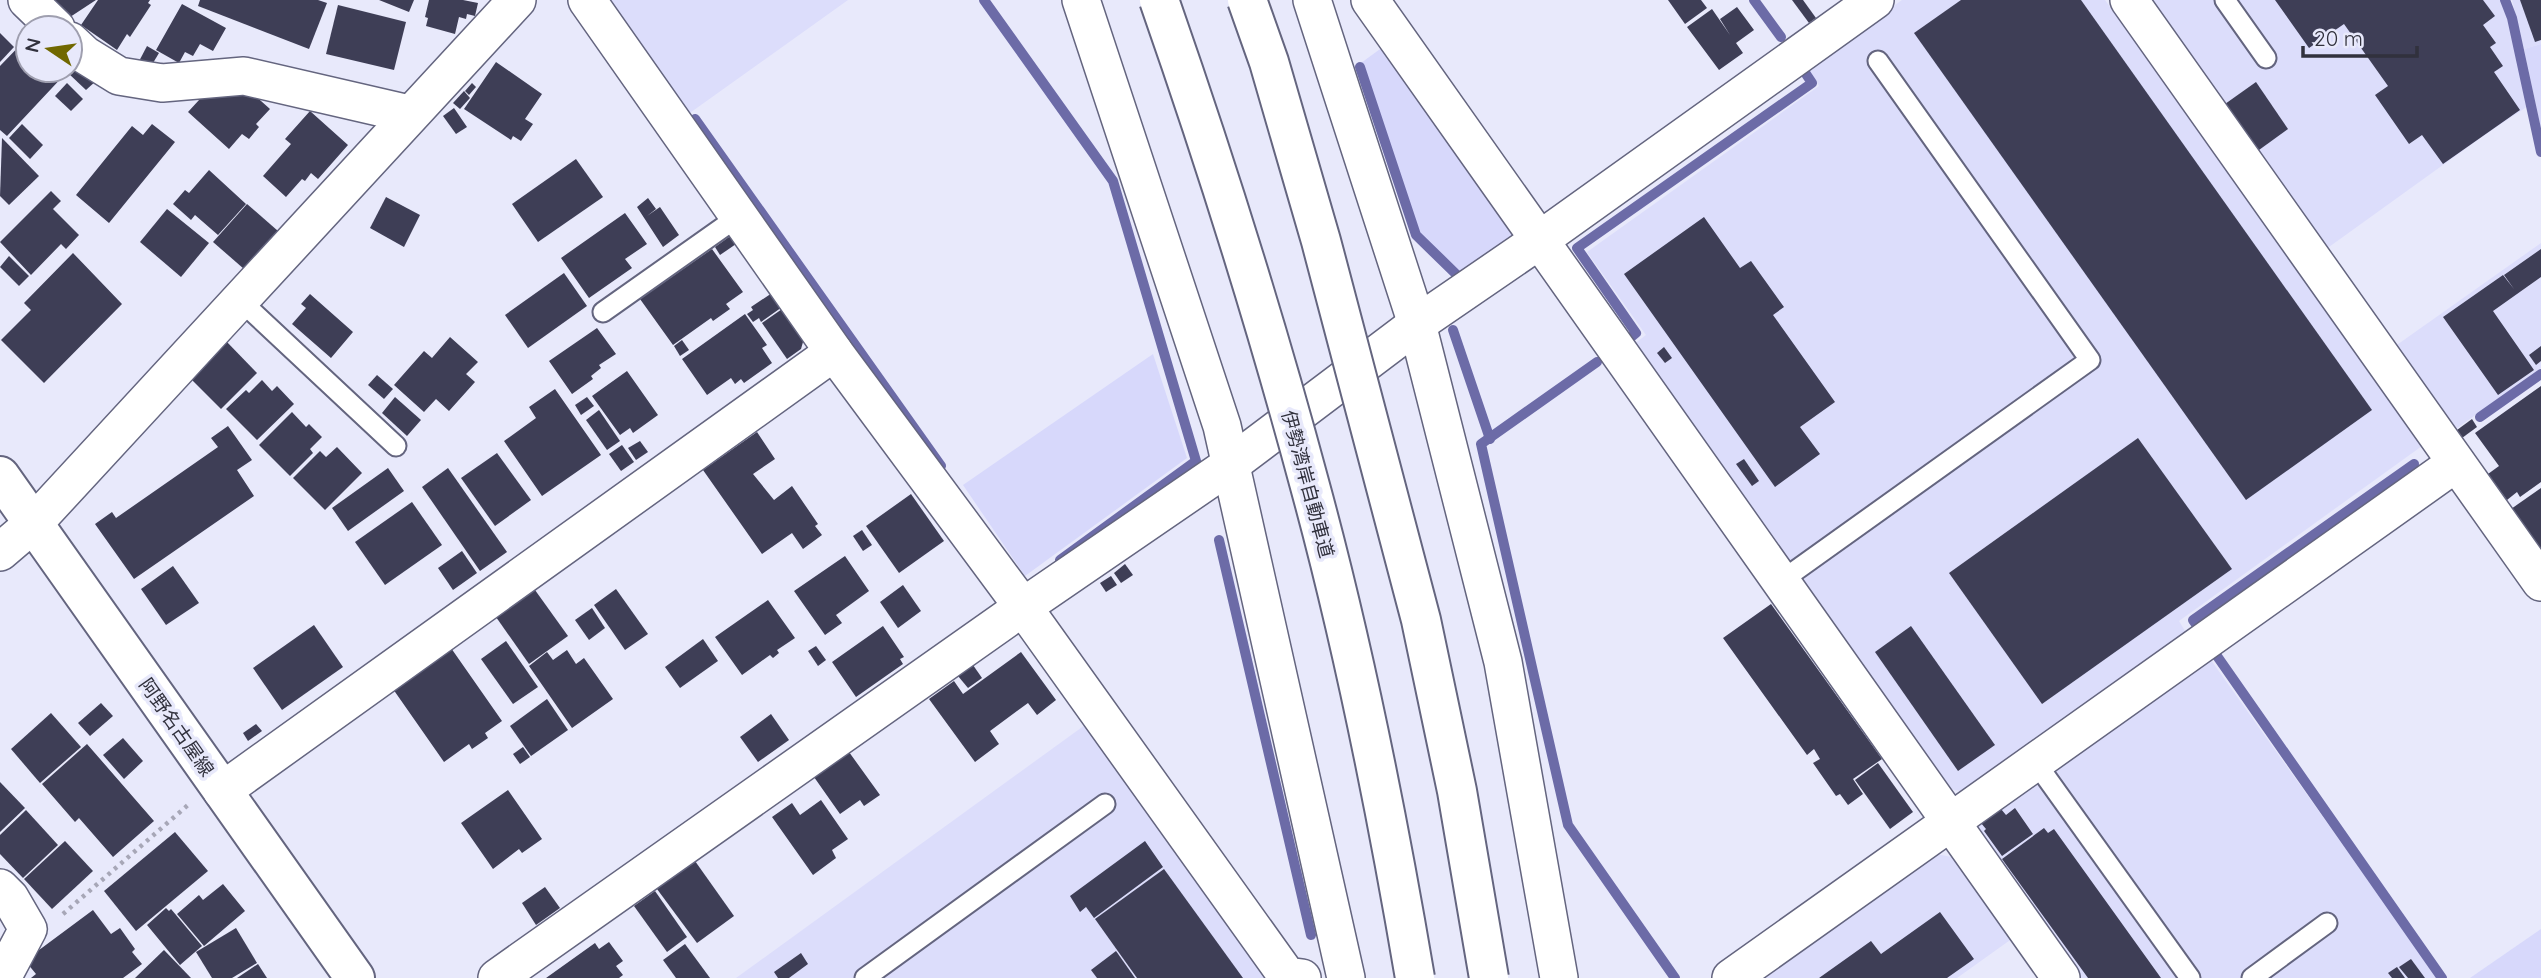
<svg xmlns="http://www.w3.org/2000/svg" width="2541" height="978" font-family="Quicksand,'Noto Sans JP',sans-serif">
  <style>
    .built { fill: #dcddfb }
    .green { fill: #d7d8fb }
    .lines { fill: none; stroke-linecap: round; stroke-linejoin: round }
    .stream { stroke: #6c6ba7; stroke-width: 10 }
    .building { fill: #3e3e56 }
    .service-casing { stroke: #64657f; stroke-width: 23 }
    .minor-casing { stroke: #64657f; stroke-width: 40 }
    .secondary-casing { stroke: #64657f; stroke-width: 42 }
    .path { stroke: #a7a7b7; stroke-width: 4.5; stroke-dasharray: 3.5 5; stroke-linecap: butt }
    .service { stroke: #fff; stroke-width: 19 }
    .minor { stroke: #fff; stroke-width: 37 }
    .secondary { stroke: #fff; stroke-width: 38 }
    .motorway-bridge-casing { stroke: #64657f; stroke-width: 42; stroke-linecap: butt }
    .motorway-bridge { stroke: #fff; stroke-width: 38 }
    .labels { text-anchor: middle; stroke-width: 7; stroke-linejoin: round; paint-order: stroke }
    .street-label { font-size: 19px; fill: #31313d; stroke: #e8e9fb }
  </style>
  <rect width="100%" height="100%" fill="#e8e9fb"/>
  <!-- built -->
  <g class="built">
    <polygon points="606,0 848,0 687,115"/>
    <polygon points="1902,0 2105,0 2422,446 2179,621 2188,636 1970,793 1950,789 1634,344 1646,335 1587,252 1819,86 1808,68"/>
    <polygon points="2145,0 2501,0 2510,19 2528,106 2486,134 2322,252"/>
    <polygon points="2512,0 2541,0 2541,44 2524,49"/>
    <polygon points="2541,243 2541,368 2453,431 2394,347"/>
    <polygon points="2208,656 2410,939 2436,978 2077,978 1977,838 1980,821"/>
    <polygon points="1085,725 1266,978 736,978"/>
    <polygon points="1937,854 1956,858 2013,938 1957,978 1765,978"/>
  </g>
  <!-- green -->
  <g class="green">
    <polygon points="1387,44 1515,223 1512,242 1463,275 1419,232 1361,63"/>
    <polygon points="2541,44 2541,129 2524,49"/>
    <polygon points="1153,354 1187,458 1025,576 963,485"/>
    <polygon points="2541,929 2541,978 2470,978"/>
  </g>
  <g class="lines">
    <!-- stream -->
    <g class="stream">
      <polyline points="984,0 1113,181 1196,461 1060,560"/>
      <polyline points="1754,0 1781,37"/>
      <polyline points="2505,0 2512,18 2541,152"/>
      <polyline points="1360,67 1416,235 1458,276"/>
      <polyline points="695,119 941,466"/>
      <polyline points="1453,330 1490,439"/>
      <polyline points="1630,338 1636,333 1577,248 1812,83 1802,68"/>
      <polyline points="1597,362 1481,444 1568,825 1675,978"/>
      <polyline points="2480,417 2541,374"/>
      <polyline points="1219,540 1311,935"/>
      <polyline points="2198,627 2193,620 2414,464"/>
      <polyline points="2217,656 2442,978"/>
    </g>
  </g>
  <!-- building -->
  <g class="building">
    <polygon points="49,0 96,0 67,19"/>
    <polygon points="98,0 150,0 148,3 151,5 130,37 127,34 117,50 81,25"/>
    <polygon points="200,0 318,0 327,3 309,49 198,6"/>
    <polygon points="379,0 414,0 409,12"/>
    <polygon points="429,0 463,0 478,3 475,16 467,14 466,19 459,17 455,34 426,26 428,18 425,17"/>
    <polygon points="1668,0 1701,0 1707,8 1685,24"/>
    <polygon points="1792,0 1803,0 1816,18 1809,23"/>
    <polygon points="1961,0 2081,0 2372,410 2246,500 1914,33"/>
    <polygon points="2275,0 2483,0 2495,16 2483,25 2496,43 2490,47 2503,66 2494,72 2520,110 2443,164 2422,135 2409,144 2375,95 2388,86 2344,24 2309,48"/>
    <polygon points="2520,0 2541,0 2541,40 2535,42"/>
    <polygon points="182,4 226,28 213,51 200,44 193,56 185,52 179,63 156,50"/>
    <polygon points="338,5 406,22 394,70 326,54"/>
    <polygon points="1737,7 1754,30 1736,43 1743,53 1719,70 1687,27 1712,9 1730,35 1720,19"/>
    <polygon points="0,33 14,47 0,62"/>
    <polygon points="28,37 28,70 62,70 66,73 7,136 0,130 0,66"/>
    <polygon points="147,46 159,53 147,73 136,67"/>
    <polygon points="78,62 97,80 86,90 68,73"/>
    <polygon points="496,62 542,94 525,119 533,124 521,141 513,136 511,140 464,109"/>
    <polygon points="2256,82 2288,129 2259,150 2225,104"/>
    <polygon points="67,83 83,99 71,111 55,96"/>
    <polygon points="472,83 476,87 469,95 465,91"/>
    <polygon points="243,85 270,109 256,124 259,127 249,139 242,134 229,149 188,112 210,88 220,97 227,89 234,96"/>
    <polygon points="464,91 470,98 460,109 453,103"/>
    <polygon points="454,108 467,127 456,134 443,116"/>
    <polygon points="310,111 348,145 318,179 311,173 305,181 302,179 286,197 263,176 291,144 285,139"/>
    <polygon points="22,124 43,145 30,159 9,138"/>
    <polygon points="152,124 175,142 109,223 76,195 132,126 143,135"/>
    <polygon points="2,138 39,176 9,205 0,196"/>
    <polygon points="576,159 603,197 538,242 512,204"/>
    <polygon points="209,170 246,204 218,235 195,215 191,220 173,204 185,190 189,193"/>
    <polygon points="51,191 61,201 53,209 79,235 66,249 61,244 31,275 0,242"/>
    <polygon points="386,197 420,215 404,247 370,228"/>
    <polygon points="648,198 656,209 647,216 660,207 679,235 663,247 637,207"/>
    <polygon points="247,204 278,231 244,269 213,242"/>
    <polygon points="167,209 209,243 181,277 140,242"/>
    <polygon points="625,213 647,244 625,259 632,268 589,298 561,258"/>
    <polygon points="1704,217 1740,268 1751,261 1784,307 1773,315 1835,402 1800,427 1820,454 1775,487 1624,274"/>
    <polygon points="733,234 739,242 720,255 715,247"/>
    <polygon points="712,249 743,292 726,304 730,309 713,321 711,318 673,345 640,299"/>
    <polygon points="2541,249 2541,277 2493,311 2534,370 2498,395 2443,317 2503,275 2514,289 2504,275"/>
    <polygon points="73,253 122,304 44,383 1,340 31,310 24,303"/>
    <polygon points="9,256 29,276 19,286 0,267"/>
    <polygon points="564,273 587,306 528,348 505,315"/>
    <polygon points="775,291 785,305 761,322 759,318 753,322 747,314 753,310 751,307"/>
    <polygon points="310,294 353,332 331,358 292,324 306,308 301,304"/>
    <polygon points="785,307 805,335 801,349 787,359 762,323"/>
    <polygon points="745,314 767,345 762,348 772,363 744,383 741,379 735,384 731,378 707,395 682,359"/>
    <polygon points="597,328 616,354 599,365 601,368 591,376 593,379 572,394 549,361"/>
    <polygon points="450,337 478,362 466,374 475,382 449,411 436,399 424,412 394,385 424,351 432,358"/>
    <polygon points="225,340 257,373 221,409 188,376"/>
    <polygon points="682,340 689,350 680,356 674,346"/>
    <polygon points="2541,346 2541,361 2536,365 2529,355"/>
    <polygon points="1664,347 1672,358 1665,363 1657,353"/>
    <polygon points="627,371 658,415 633,433 630,428 620,435 592,396"/>
    <polygon points="377,375 393,389 384,399 368,385"/>
    <polygon points="262,380 272,391 277,386 294,404 257,440 226,409 246,390 249,393"/>
    <polygon points="2541,386 2541,482 2520,497 2517,492 2507,500 2488,474 2499,466 2475,433"/>
    <polygon points="555,389 601,455 542,496 504,441 536,418 529,407"/>
    <polygon points="395,397 421,420 407,436 382,413"/>
    <polygon points="587,397 594,406 581,415 575,405"/>
    <polygon points="599,410 620,441 607,450 586,420"/>
    <polygon points="292,412 306,427 309,424 322,437 310,449 313,453 290,476 259,445"/>
    <polygon points="2472,419 2477,427 2462,438 2457,430"/>
    <polygon points="228,426 252,460 237,470 254,496 134,579 95,524 112,512 116,518 218,447 211,438"/>
    <polygon points="757,432 775,459 753,474 774,500 792,486 818,524 815,526 822,535 803,549 792,533 762,554 703,470"/>
    <polygon points="2138,438 2232,569 2042,704 1949,573"/>
    <polygon points="640,441 648,452 636,460 628,448"/>
    <polygon points="622,445 634,462 621,471 609,454"/>
    <polygon points="337,447 362,473 325,510 293,478 320,451 326,457"/>
    <polygon points="497,453 531,500 495,526 461,478"/>
    <polygon points="1744,459 1759,481 1752,486 1736,464"/>
    <polygon points="388,468 404,491 348,531 332,508"/>
    <polygon points="448,468 507,552 480,571 422,487"/>
    <polygon points="2541,488 2541,550 2511,509"/>
    <polygon points="911,494 944,541 899,573 866,526"/>
    <polygon points="412,502 442,545 385,585 355,542"/>
    <polygon points="862,530 872,545 863,551 853,536"/>
    <polygon points="462,551 477,573 453,590 438,568"/>
    <polygon points="845,556 869,591 836,615 842,623 825,635 794,591"/>
    <polygon points="1125,564 1133,575 1121,583 1114,573"/>
    <polygon points="173,566 199,603 166,625 141,589"/>
    <polygon points="1111,576 1117,585 1106,592 1100,583"/>
    <polygon points="903,585 921,611 898,628 880,602"/>
    <polygon points="616,589 648,634 625,650 594,605"/>
    <polygon points="535,590 568,636 529,664 496,617"/>
    <polygon points="768,600 795,638 777,650 779,653 773,658 770,655 742,675 715,637"/>
    <polygon points="1771,604 1882,759 1853,779 1863,794 1848,805 1840,794 1836,796 1813,763 1820,759 1814,749 1807,755 1723,638"/>
    <polygon points="592,608 605,628 589,640 575,620"/>
    <polygon points="314,625 343,667 282,710 253,668"/>
    <polygon points="883,626 904,657 900,659 903,664 856,697 832,662"/>
    <polygon points="1911,626 1995,745 1958,771 1875,652"/>
    <polygon points="703,639 718,661 680,688 665,667"/>
    <polygon points="506,641 538,687 513,704 481,659"/>
    <polygon points="816,646 826,660 818,666 808,651"/>
    <polygon points="451,648 502,721 485,733 488,738 472,749 469,744 444,762 393,689"/>
    <polygon points="567,650 576,664 584,658 613,699 572,728 529,666 547,652 553,660"/>
    <polygon points="1021,652 1056,700 1037,715 1028,703 990,731 999,744 975,762 929,699 954,681 963,694"/>
    <polygon points="973,665 982,678 968,688 958,676"/>
    <polygon points="547,699 568,730 531,756 510,726"/>
    <polygon points="101,703 113,716 90,736 78,723"/>
    <polygon points="51,713 81,747 40,783 11,749"/>
    <polygon points="771,714 789,740 758,762 740,737"/>
    <polygon points="256,724 262,731 248,741 243,733"/>
    <polygon points="123,738 143,761 124,779 103,755"/>
    <polygon points="87,744 154,821 113,857 79,818 75,822 42,784"/>
    <polygon points="523,747 530,757 520,764 513,754"/>
    <polygon points="849,752 880,795 864,806 860,800 840,814 814,777"/>
    <polygon points="1878,763 1913,812 1890,829 1855,780"/>
    <polygon points="0,782 25,808 0,832"/>
    <polygon points="508,790 542,839 522,853 519,849 493,869 461,823"/>
    <polygon points="821,800 848,839 832,850 836,858 813,875 772,817 792,803 800,815"/>
    <polygon points="2015,808 2033,834 2002,856 1984,831 1986,829 1981,823 2001,809 2006,815"/>
    <polygon points="26,810 58,845 23,878 0,854 0,835"/>
    <polygon points="2044,828 2048,833 2054,829 2161,978 2088,978 2002,859"/>
    <polygon points="175,832 208,871 136,931 104,891"/>
    <polygon points="65,841 93,871 52,909 24,879"/>
    <polygon points="1145,841 1163,867 1094,918 1086,907 1080,912 1070,896"/>
    <polygon points="695,861 734,916 697,943 657,889"/>
    <polygon points="1164,869 1243,978 1137,978 1095,919"/>
    <polygon points="223,884 245,911 204,946 177,914 199,895 203,900"/>
    <polygon points="545,887 560,908 536,925 522,903"/>
    <polygon points="655,891 687,937 667,952 634,906"/>
    <polygon points="166,908 169,911 171,909 202,946 180,965 147,925"/>
    <polygon points="93,910 111,934 120,928 135,949 132,952 142,964 123,978 31,978 36,974 27,963 31,956"/>
    <polygon points="1940,912 1974,959 1947,978 1819,978 1871,941 1881,954"/>
    <polygon points="236,928 257,963 232,978 212,978 196,952"/>
    <polygon points="609,942 623,961 616,966 623,975 619,978 546,978 595,943 599,949"/>
    <polygon points="685,944 710,978 676,978 663,960"/>
    <polygon points="164,950 191,978 135,978"/>
    <polygon points="1116,951 1135,978 1097,978 1091,970"/>
    <polygon points="801,953 808,964 789,978 778,978 774,972"/>
    <polygon points="2411,959 2425,978 2408,978 2399,967"/>
    <polygon points="258,964 267,978 237,978"/>
    <polygon points="2397,967 2405,978 2392,978 2388,973"/>
  </g>
  <g class="lines">
    <!-- service casing -->
    <g class="service-casing">
      <g id="service">
        <polyline points="2225,0 2266,58"/>
        <polyline points="241,301 396,446"/>
        <polyline points="603,312 739,216"/>
        <polyline points="1781,581 2090,360 1878,61"/>
        <polyline points="2036,763 2190,978"/>
        <polyline points="865,978 1105,804"/>
        <polyline points="2252,978 2327,923"/>
      </g>
    </g>
    <!-- minor casing -->
    <g class="minor-casing">
      <g id="minor">
        <polyline points="27,0 56,28"/>
        <polyline points="587,0 834,352 1023,607 1287,976 1302,978"/>
        <polyline points="1081,0 1222,426 1346,978"/>
        <polyline points="1312,0 1417,324 1503,662 1559,978"/>
        <polyline points="1370,0 2061,978"/>
        <polyline points="2129,0 2541,582"/>
        <polyline points="70,41 85,55 119,76 162,83 244,76 409,114"/>
        <polyline points="0,552 34,523 517,0"/>
        <polyline points="222,791 834,352"/>
        <polyline points="0,888 10,898 28,929 2,978"/>
        <polyline points="497,978 1023,607 1230,465 1417,324 1541,239 1875,0"/>
        <polyline points="1731,978 2456,463"/>
      </g>
    </g>
    <!-- secondary casing -->
    <g class="secondary-casing">
      <polyline id="secondary" points="0,476 355,978"/>
    </g>
    <!-- path -->
    <polyline class="path" points="63,914 188,805"/>
    <!-- service -->
    <use href="#service" class="service"/>
    <!-- minor -->
    <use href="#minor" class="minor"/>
    <!-- secondary -->
    <use href="#secondary" class="secondary"/>
    <!-- motorway-bridge casing -->
    <g class="motorway-bridge-casing">
      <g id="motorway-bridge">
        <path d="M1159,0c56,160 107,322 151,486 44,161 77,327 105,492"/>
        <polyline points="1247,0 1269,62 1321,241 1421,620 1457,791 1489,978"/>
      </g>
    </g>
    <!-- motorway-bridge -->
    <use href="#motorway-bridge" class="motorway-bridge"/>
  </g>
  <g class="labels">
    <!-- street labels -->
    <g class="street-label">
      <text transform="translate(1308 484) rotate(75)" y="7">伊勢湾岸自動車道</text>
      <text transform="translate(177 727) rotate(55)" y="7">阿野名古屋線</text>
    </g>
  </g>
  <!-- north arrow -->
  <g transform="translate(49 49) rotate(283)"><circle r="33" fill="#e8e9fb" stroke="#9f9faf" stroke-width="2"/>
  <path d="M0-5L12 26L0 18L-12 26Z" fill="#716800"/>
  <text y="-10" font-size="19" font-weight="bold" text-anchor="middle" fill="#31313d">N</text>
  </g>
  <!-- scale -->
  <path d="M2303 46v10h114v-10" fill="none" stroke="#31313d" stroke-width="3.5"/>
  <text x="2314" y="46" font-size="21" fill="#31313d" stroke="#e8e9fb" stroke-width="5" paint-order="stroke">20 m</text>
</svg>
